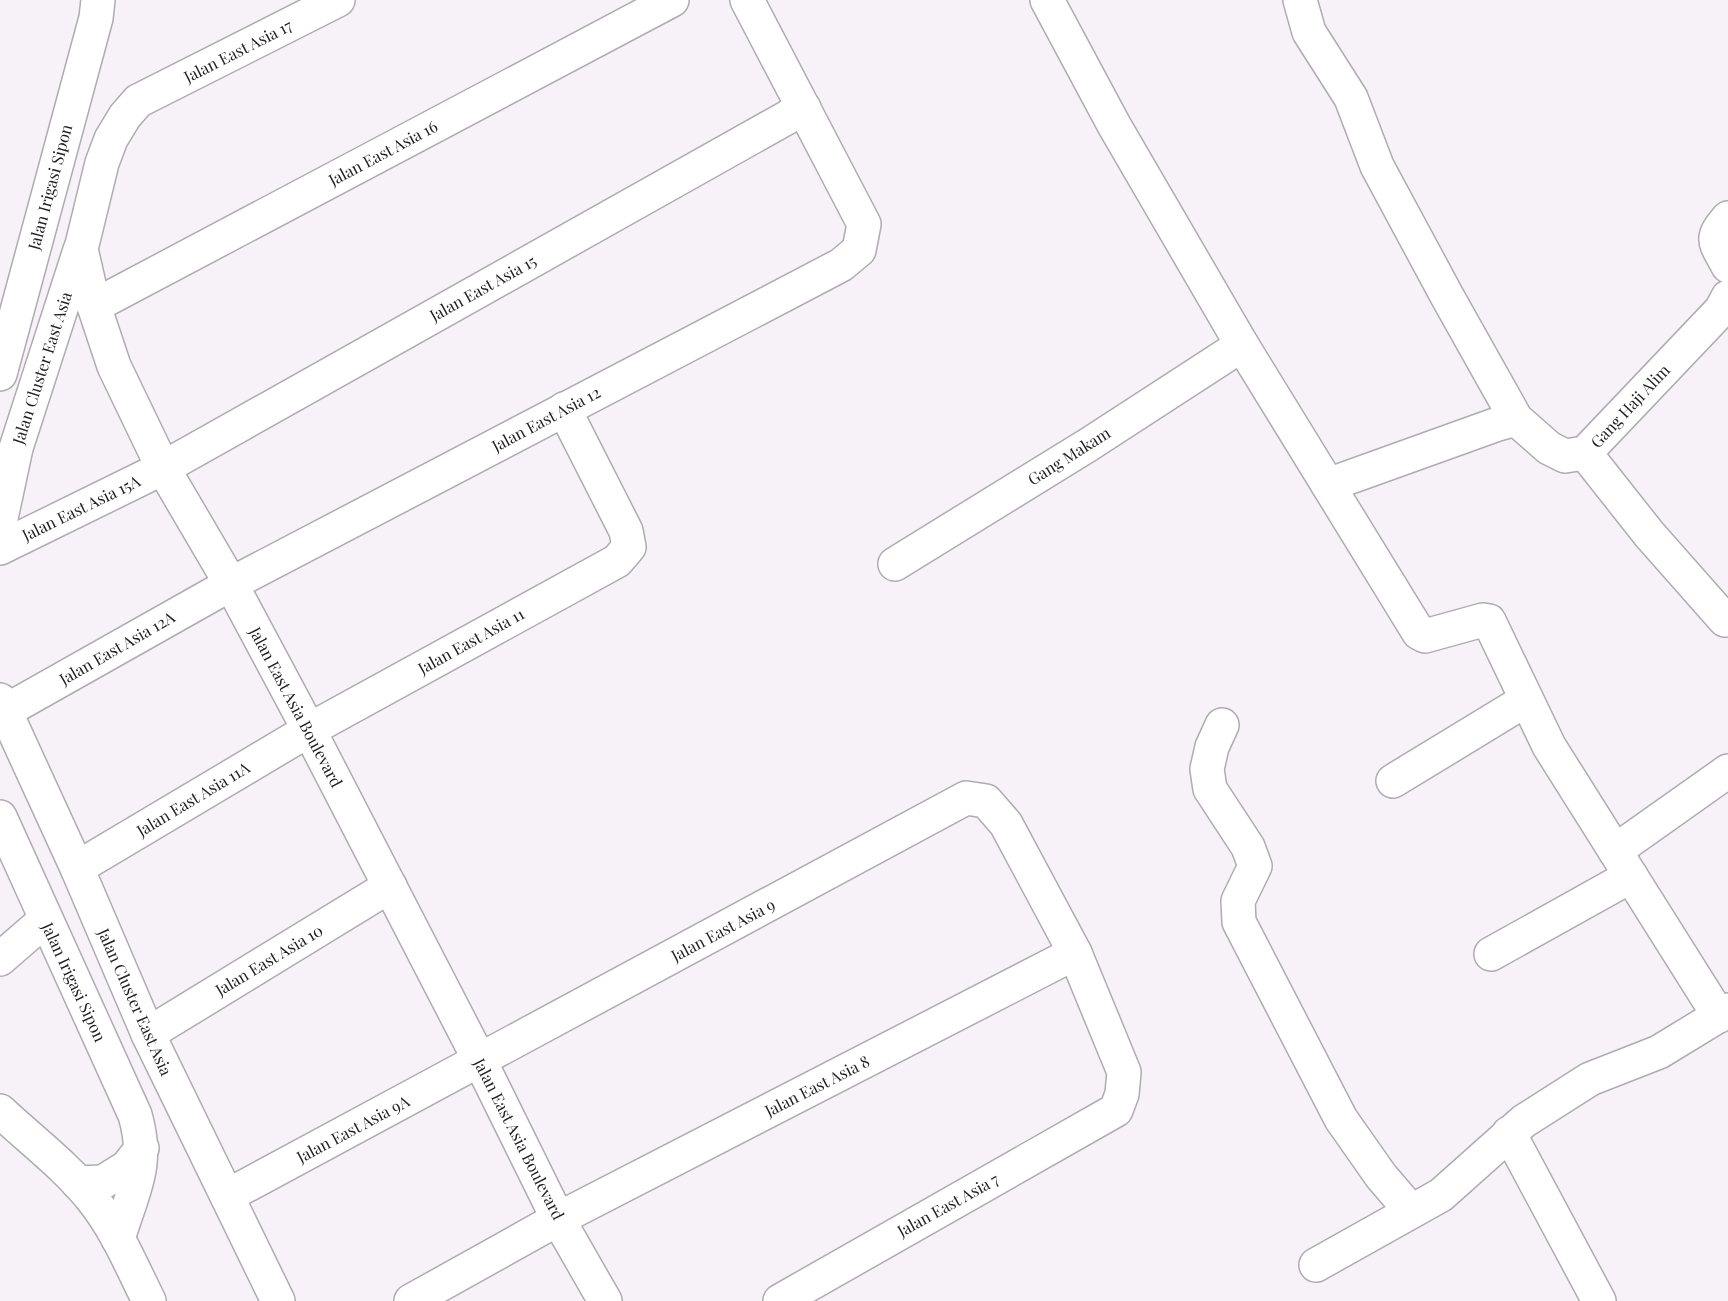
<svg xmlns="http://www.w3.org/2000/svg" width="1728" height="1301" font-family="'Playfair Display',serif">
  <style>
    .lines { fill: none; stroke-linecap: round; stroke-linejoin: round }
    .minor-casing { stroke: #afacb1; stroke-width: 36 }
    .major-casing { stroke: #afacb1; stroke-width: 36 }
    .minor { stroke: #fff; stroke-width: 33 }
    .major { stroke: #fff; stroke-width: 33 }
    .labels { text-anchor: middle; stroke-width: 4.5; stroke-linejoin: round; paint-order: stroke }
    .street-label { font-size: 16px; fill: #222022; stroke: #fff }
  </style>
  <rect width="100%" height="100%" fill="#f6f2f7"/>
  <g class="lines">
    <!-- minor casing -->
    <g class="minor-casing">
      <g id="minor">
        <polyline points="338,0 138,101 125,116 111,139 102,163 81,249 94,306 114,366 163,468 231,584 309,730 480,1061 558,1219 605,1301"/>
        <polyline points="1047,0 1114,125 1242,345 1419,633 1425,636 1483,620 1489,621 1549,746 1719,1016"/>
        <polyline points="1300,0 1309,32 1351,98 1377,166 1447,296 1516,419 1549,448 1565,456 1585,453 1721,310 1728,297"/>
        <path d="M1728,218c-19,22 -13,23 0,48"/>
        <polyline points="94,306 672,0"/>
        <polyline points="0,374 96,18 98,0"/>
        <polyline points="1585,453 1649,534 1725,620"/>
        <polyline points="1328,485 1495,425 1516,419"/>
        <polyline points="0,523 16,448 80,250"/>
        <polyline points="0,548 163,468 804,108"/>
        <polyline points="895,564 1088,445 1242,345"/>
        <polyline points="0,700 77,868 148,1034 278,1301"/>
        <polyline points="4,712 231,584 841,265 859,250 864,224 747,0"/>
        <polyline points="1222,725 1212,747 1207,769 1210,789 1248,847 1255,866 1238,901 1239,922 1341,1119 1381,1176 1411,1211"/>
        <polyline points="1393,781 1526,700"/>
        <path d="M0,817l135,298c15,51 -3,77 -17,124"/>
        <polyline points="1615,851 1728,771"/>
        <polyline points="77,868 309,730 617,561 629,547 626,531 564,409"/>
        <polyline points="1491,954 1631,876"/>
        <polyline points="0,959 45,920"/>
        <polyline points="148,1034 390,886"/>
        <polyline points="1509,1133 1599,1301"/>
        <polyline points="78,1183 103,1182 127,1167 142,1148"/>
        <polyline points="227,1196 966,798 986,801 1006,824 1075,953 1124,1072 1122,1094 1116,1110 780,1301"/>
        <polyline points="1316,1265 1441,1195 1524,1121 1590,1079 1659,1052 1728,1010"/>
        <polyline points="411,1301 558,1219 1075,953"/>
      </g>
    </g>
    <!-- major casing -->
    <g class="major-casing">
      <path id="major" d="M0,1111c31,29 67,56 93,89 24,30 39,67 56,101"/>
    </g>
    <!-- minor -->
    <use href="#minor" class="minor"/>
    <!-- major -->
    <use href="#major" class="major"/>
  </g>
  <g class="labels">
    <!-- street labels -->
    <g class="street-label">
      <text transform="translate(238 51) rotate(-27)" y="6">Jalan East Asia 17</text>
      <text transform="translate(383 153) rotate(-28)" y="6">Jalan East Asia 16</text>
      <text transform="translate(50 187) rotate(-75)" y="6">Jalan Irigasi Sipon</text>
      <text transform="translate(483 288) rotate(-29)" y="6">Jalan East Asia 15</text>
      <text transform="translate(42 368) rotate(-72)" y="6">Jalan Cluster East Asia</text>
      <text transform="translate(1630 406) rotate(-47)" y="6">Gang Haji Alim</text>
      <text transform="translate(546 419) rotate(-28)" y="6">Jalan East Asia 12</text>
      <text transform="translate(1069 456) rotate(-32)" y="6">Gang Makam</text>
      <text transform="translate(81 508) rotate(-26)" y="6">Jalan East Asia 15A</text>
      <text transform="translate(471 641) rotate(-29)" y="6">Jalan East Asia 11</text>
      <text transform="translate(117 648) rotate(-30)" y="6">Jalan East Asia 12A</text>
      <text transform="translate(296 707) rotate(62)" y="6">Jalan East Asia Boulevard</text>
      <text transform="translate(193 799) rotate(-31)" y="6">Jalan East Asia 11A</text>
      <text transform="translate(723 930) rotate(-28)" y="6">Jalan East Asia 9</text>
      <text transform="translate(269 960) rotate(-31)" y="6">Jalan East Asia 10</text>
      <text transform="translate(74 982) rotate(65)" y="6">Jalan Irigasi Sipon</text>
      <text transform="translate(135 1002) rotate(66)" y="6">Jalan Cluster East Asia</text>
      <text transform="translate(817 1086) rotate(-27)" y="6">Jalan East Asia 8</text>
      <text transform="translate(353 1129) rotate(-28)" y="6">Jalan East Asia 9A</text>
      <text transform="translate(519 1139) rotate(63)" y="6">Jalan East Asia Boulevard</text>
      <text transform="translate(948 1205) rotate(-29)" y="6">Jalan East Asia 7</text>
    </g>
  </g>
</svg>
